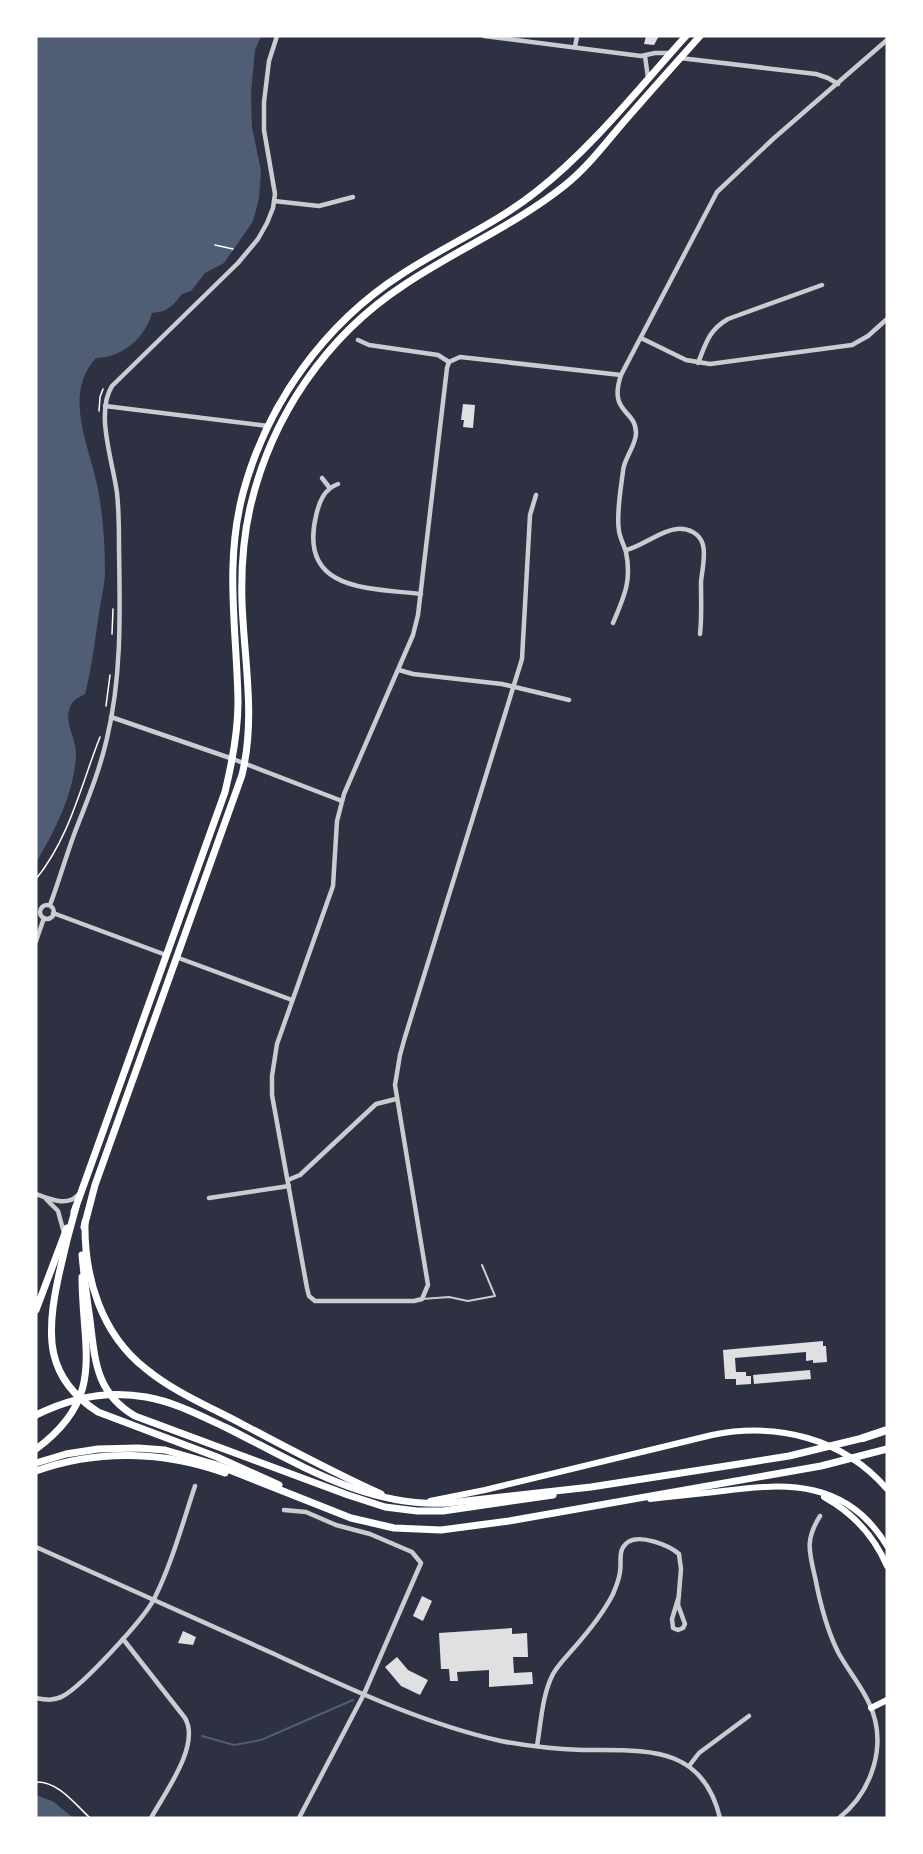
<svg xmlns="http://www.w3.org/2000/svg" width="923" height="1854" font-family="Lato,sans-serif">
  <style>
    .water { fill: #4f5d75 }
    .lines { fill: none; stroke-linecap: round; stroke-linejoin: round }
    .stream { stroke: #4f5d75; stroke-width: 2 }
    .building { fill: #e0e0e3 }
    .path { stroke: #fff; stroke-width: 1.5 }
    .service { stroke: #caccd0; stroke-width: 2 }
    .minor { stroke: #caccd0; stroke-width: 4.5 }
    .secondary { stroke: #fff; stroke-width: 6 }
    .primary { stroke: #fff; stroke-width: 7 }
    .trunk { stroke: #fff; stroke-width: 7 }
    .motorway { stroke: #fff; stroke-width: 8 }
  </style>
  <rect width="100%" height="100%" fill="#2d3142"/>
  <!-- water -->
  <g class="water">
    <path d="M36,36h225l-6,14 -4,42 1,35 9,44 -2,27 -4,16 -3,9 -28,40 -19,10 -14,18 -9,3 -9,11 -9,6 -12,2c-7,25 -30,45 -56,45 -34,37 -6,89 2,131 5,27 7,55 7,82 0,14 -4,28 -6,42 -4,27 -7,54 -14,81 -8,4 -14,7 -16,16 -4,15 8,30 7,45 -2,39 -21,75 -40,108z"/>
    <polygon points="36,1795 54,1802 73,1818 36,1818"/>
  </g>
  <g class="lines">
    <!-- stream -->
    <polyline class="stream" points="202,1736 234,1745 261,1740 353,1700"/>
  </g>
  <!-- building -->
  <g class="building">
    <polygon points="646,36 659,36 654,45 644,44"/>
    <polygon points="463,404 475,405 473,428 463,427 464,420 461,420"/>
    <polygon points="823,1341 823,1346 826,1346 827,1362 813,1363 813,1360 806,1361 806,1352 735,1358 736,1372 746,1372 746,1376 751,1376 751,1384 736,1385 736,1379 725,1379 723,1350"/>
    <polygon points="810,1370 811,1379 754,1384 753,1375"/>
    <polygon points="422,1596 432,1601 423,1621 413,1616"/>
    <polygon points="512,1628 512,1634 527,1633 528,1657 513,1657 514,1673 532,1672 533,1684 489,1687 489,1670 457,1672 458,1681 450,1681 449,1669 441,1669 439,1633"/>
    <polygon points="183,1631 196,1637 193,1645 178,1643"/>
    <polygon points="397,1657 408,1670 428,1680 420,1695 401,1686 385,1667"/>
  </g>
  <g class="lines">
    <!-- path -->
    <g class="path">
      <polyline points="215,245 233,249"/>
      <polyline points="99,411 100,397 103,389"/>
      <polyline points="112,634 113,609"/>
      <polyline points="106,706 110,675"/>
      <path d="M36,879c34,-42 45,-94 64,-142"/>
      <path d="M36,1782c22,-1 39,22 54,36"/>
    </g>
    <!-- service -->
    <polyline class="service" points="422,1299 449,1297 468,1301 495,1296 482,1265"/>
    <!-- minor -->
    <g class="minor">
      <polyline points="484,36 641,56 655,53 670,53"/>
      <polyline points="575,47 577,36"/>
      <polyline points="645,56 648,78"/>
      <polyline points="680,58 816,74 828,78 838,84"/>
      <polyline points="274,201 319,206 353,197"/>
      <polyline points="641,338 686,360 710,364 852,345 868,336 887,319"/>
      <polyline points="358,340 369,345 438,355 449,362 460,357 621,375"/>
      <polyline points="449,362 447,368 418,615 413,635 344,794 337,821 333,886 277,1044 272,1076 272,1095 307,1288 309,1296 315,1301 414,1301 422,1299 428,1285 395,1085 400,1055 405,1037 522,659 530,515 536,495"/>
      <path d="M698,363c8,-20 11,-33 30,-44l94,-34"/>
      <polyline points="105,406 268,426"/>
      <polyline points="322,478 329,487"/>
      <path d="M338,484c-14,5 -19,18 -22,32 -18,76 54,72 105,78"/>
      <path d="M626,550c17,-4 35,-20 51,-21 11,-1 23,4 26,16 3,11 -1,25 -2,37 0,18 1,34 -1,52"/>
      <path d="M613,623c11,-26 19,-42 13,-71 -2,-7 -6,-14 -7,-21 -3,-17 2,-43 4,-60 1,-13 13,-25 13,-38 0,-24 -28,-19 -15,-58l96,-183 56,-53 114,-99"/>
      <polyline points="399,670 413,674 502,684 569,700"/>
      <polyline points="111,717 233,759 342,801"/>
      <path d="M50,905c9,-24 16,-49 25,-73 12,-31 25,-62 32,-94 15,-62 13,-128 12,-191 0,-18 0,-36 -2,-54 -4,-31 -22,-80 -5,-107l126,-123 20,-24 9,-16 6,-15 2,-14 -11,-64v-28l5,-41 8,-25"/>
      <circle cx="47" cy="912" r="7"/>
      <polyline points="53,913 166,955"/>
      <polyline points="36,941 44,918"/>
      <polyline points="176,957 292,1000"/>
      <polyline points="288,1180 300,1175 376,1104 396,1099"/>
      <path d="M36,1194c13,5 31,13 42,1"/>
      <polyline points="209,1198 289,1186"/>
      <polyline points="46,1199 58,1211 64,1233"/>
      <polyline points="284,1510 306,1512 336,1525 370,1534 412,1552 421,1563 364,1694 299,1818"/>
      <path d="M820,1516c-15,24 -11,35 -5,61 5,26 11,51 23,75 9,17 23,33 31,51 19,40 4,88 -30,115"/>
      <path d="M36,1547c79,35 157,71 236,106 74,34 149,70 229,88 26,5 54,8 81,9 62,1 120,-7 138,68"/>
      <path d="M123,1639l62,79c16,27 -21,76 -34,100"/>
      <path d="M36,1698c10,2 18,3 27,-2 19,-10 81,-77 91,-97 17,-33 29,-77 41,-113"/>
      <path d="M537,1746c4,-23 5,-51 16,-72 5,-9 13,-17 20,-25 15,-17 30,-35 40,-55 3,-7 6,-15 7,-22 2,-11 -3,-22 8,-30 12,-8 41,3 51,12l2,15 -3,36 7,19 -2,4 -5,2 -5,-2 -1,-9 7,-23"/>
      <polyline points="689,1766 699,1753 749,1716"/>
    </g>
    <!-- secondary -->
    <g class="secondary">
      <path d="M824,1497c29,16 50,39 63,69"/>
      <path d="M650,1499c24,-3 49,-5 73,-8 66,-9 125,-10 164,55"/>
      <path d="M430,1501l55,-11 227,-55c65,-13 131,3 175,54"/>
      <polyline points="871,1708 887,1700"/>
    </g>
    <!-- primary -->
    <g class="primary">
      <path d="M74,1212l151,-420c7,-29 13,-59 13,-90 -1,-71 -14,-137 5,-209 24,-89 81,-169 159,-219 44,-29 94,-50 135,-83 55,-43 102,-103 149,-155"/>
      <path d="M84,1227l11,-42 147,-410c14,-58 2,-115 0,-173 -1,-32 1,-63 8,-94 21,-91 76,-172 154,-223 52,-35 111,-60 160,-99 22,-17 40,-41 58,-62 26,-30 52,-59 78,-88"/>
      <polyline points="36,1310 67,1228"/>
      <path d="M36,1449c71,-52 46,-99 46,-172"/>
    </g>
    <!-- trunk -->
    <g class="trunk">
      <path d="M76,1207c-7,24 -13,48 -18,72 -12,55 -13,99 40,133l119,45 62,28"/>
      <path d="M85,1222c-1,55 16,112 61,147 28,23 64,38 96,55 46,24 92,49 139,70"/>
      <path d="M82,1255c2,22 5,44 8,65 5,41 6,73 45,96l213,79 37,12 32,4h26l110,-16"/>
      <path d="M36,1415c34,-17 72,-25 110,-18 29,5 55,19 81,31 70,35 140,80 221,75l143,-16 148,-23 50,-8 74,-18"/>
      <polyline points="36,1463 66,1454 98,1449 138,1448 165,1450 217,1465 351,1518 394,1528 441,1530 509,1521 821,1466 887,1449"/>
      <path d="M36,1471c61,-22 128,-20 189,2"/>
    </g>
    <!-- motorway -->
    <polyline class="motorway" points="863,1438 887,1430"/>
  </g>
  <!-- border -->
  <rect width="923" height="1854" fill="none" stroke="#ffffff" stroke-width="75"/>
</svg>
